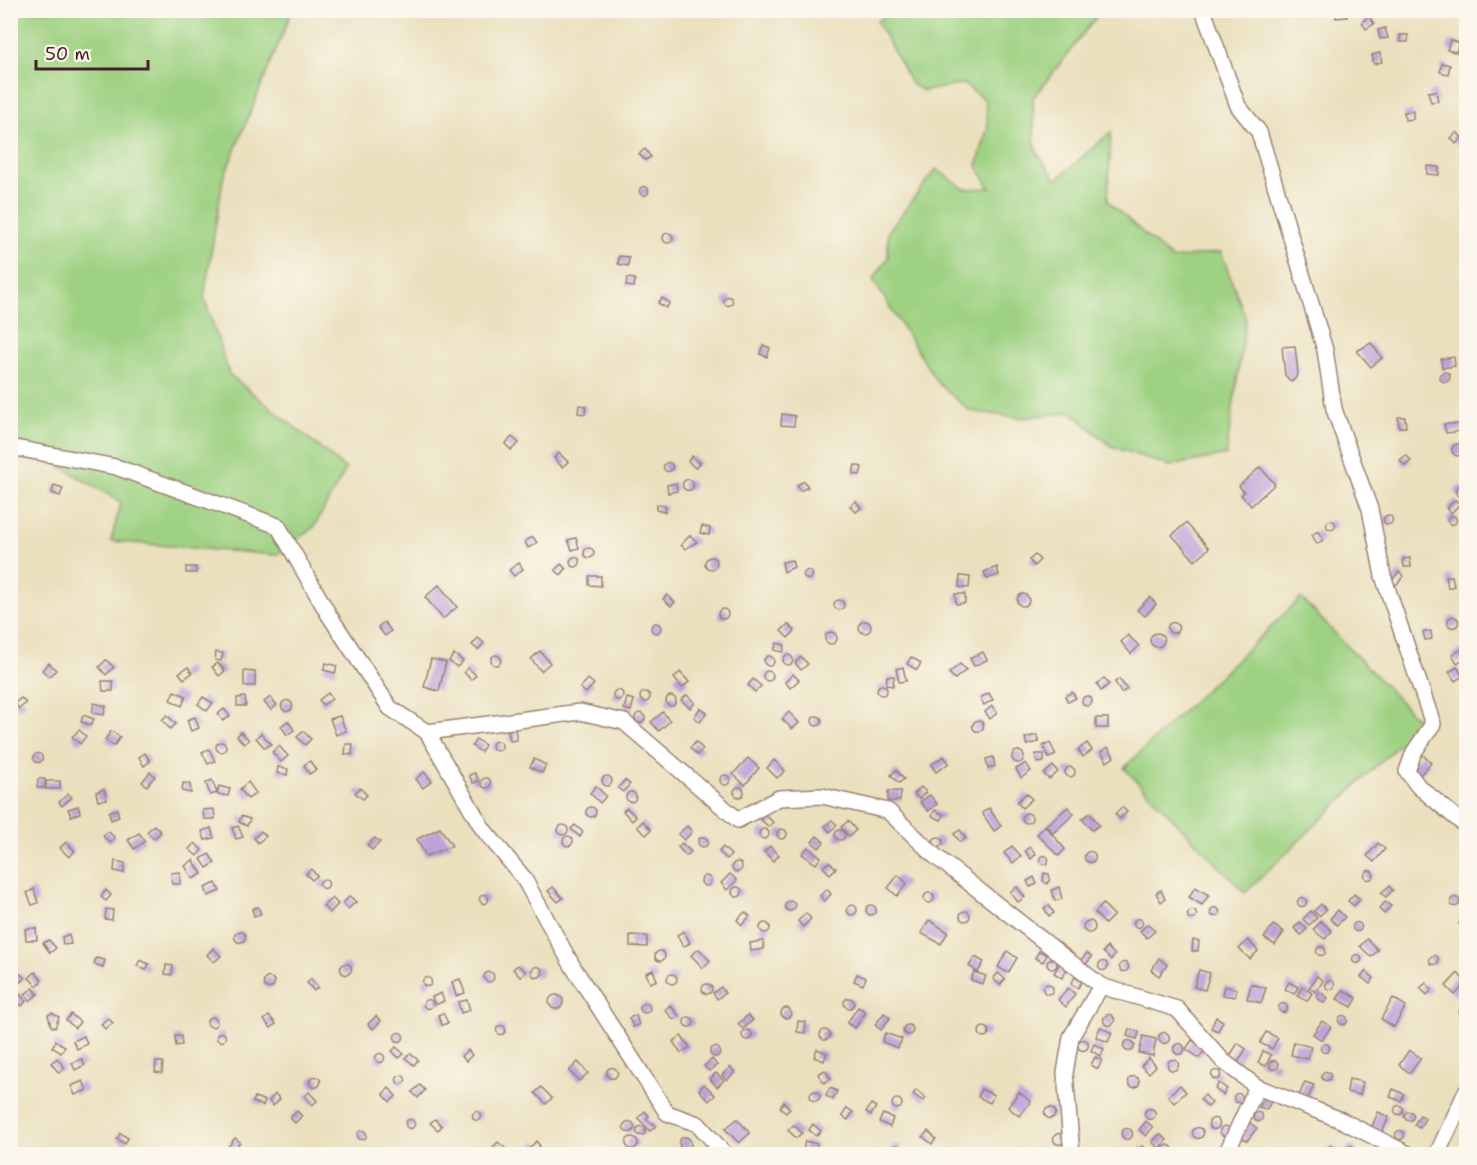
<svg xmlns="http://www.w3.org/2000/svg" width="1477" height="1165" font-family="'Shantell Sans',sans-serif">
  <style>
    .green { fill: #9ed282; stroke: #747856; stroke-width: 1.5 }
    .building { fill: #bca2d9 }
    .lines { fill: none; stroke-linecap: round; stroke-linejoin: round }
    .minor-casing { stroke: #9a8074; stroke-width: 18 }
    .minor { stroke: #fff; stroke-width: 15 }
  </style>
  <rect width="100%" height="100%" fill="#fbf7ec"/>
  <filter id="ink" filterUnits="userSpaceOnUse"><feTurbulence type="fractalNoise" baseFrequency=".0167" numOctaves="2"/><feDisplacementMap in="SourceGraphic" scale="12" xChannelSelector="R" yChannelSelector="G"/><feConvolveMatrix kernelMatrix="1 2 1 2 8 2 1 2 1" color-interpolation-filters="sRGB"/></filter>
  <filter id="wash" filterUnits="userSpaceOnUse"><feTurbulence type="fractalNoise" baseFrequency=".008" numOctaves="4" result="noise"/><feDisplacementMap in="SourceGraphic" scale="24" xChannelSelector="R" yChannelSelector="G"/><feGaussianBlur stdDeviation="1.35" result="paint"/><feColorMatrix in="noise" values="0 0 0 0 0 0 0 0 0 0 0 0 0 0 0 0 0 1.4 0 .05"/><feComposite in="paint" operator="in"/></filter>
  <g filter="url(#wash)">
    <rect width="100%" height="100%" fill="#eae0be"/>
    <!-- green -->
    <g class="green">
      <polygon points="896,10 1101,11 1033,98 1035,149 1056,180 1111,132 1108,201 1172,259 1221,252 1246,319 1226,455 1169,466 1111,446 1071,412 1021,418 970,411 937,382 873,280 888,258 888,232 936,169 965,189 990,188 977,166 988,126 985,100 963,84 924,91 912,85 877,21"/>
      <polygon points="11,11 292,11 223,179 204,297 229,374 346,469 314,527 276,555 111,541 121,502 11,437"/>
      <polygon points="1301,598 1421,723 1245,893 1124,768"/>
    </g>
    <g id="blocks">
      <!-- building -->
      <g class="building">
        <polygon points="1339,10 1346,10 1347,17 1336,18 1335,11"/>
        <polygon points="1369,16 1374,24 1366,29 1362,22"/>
        <polygon points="1385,28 1388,38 1380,39 1378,30"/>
        <rect x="1400" y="35" width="8" height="7"/>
        <polygon points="1450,40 1459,43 1456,52 1447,50"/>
        <polygon points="1380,53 1382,62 1374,64 1372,55"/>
        <polygon points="1442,63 1450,65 1448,74 1440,72"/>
        <polygon points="1436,91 1438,101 1431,102 1428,92"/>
        <polygon points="1413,111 1413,119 1405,120 1404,112"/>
        <polygon points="1457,132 1462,138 1456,144 1451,138"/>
        <polygon points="645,149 651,157 645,160 639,154"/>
        <polygon points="1427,166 1439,167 1439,175 1427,174"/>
        <circle cx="644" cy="191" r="4.5"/>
        <circle cx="668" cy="238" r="5"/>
        <polygon points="619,256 629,257 628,266 618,264"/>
        <polygon points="627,278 635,279 634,287 626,286"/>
        <circle cx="728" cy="301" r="4.5"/>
        <polygon points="662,298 670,303 666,308 658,303"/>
        <polygon points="1371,343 1382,358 1371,367 1357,351"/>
        <polygon points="763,345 770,348 767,357 760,354"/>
        <polygon points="1295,346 1298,374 1294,380 1290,381 1285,375 1282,347"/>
        <polygon points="1454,357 1455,366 1442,368 1441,359"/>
        <circle cx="1445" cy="377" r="5"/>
        <polygon points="579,405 586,406 585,414 578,413"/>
        <polygon points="782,414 795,416 794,426 781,425"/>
        <polygon points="1398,417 1405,417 1406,427 1399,427"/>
        <polygon points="1444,424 1462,424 1463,431 1446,433"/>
        <polygon points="512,437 519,443 511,450 505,444"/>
        <circle cx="1458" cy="450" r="6"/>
        <polygon points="559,453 568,462 562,467 554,458"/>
        <polygon points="1406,455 1411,461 1405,466 1400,460"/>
        <polygon points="692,456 700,463 695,468 688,461"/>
        <circle cx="668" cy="467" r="4.5"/>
        <polygon points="855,465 862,467 860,475 853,474"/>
        <polygon points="1260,467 1275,484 1251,506 1241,495 1244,492 1239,486"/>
        <circle cx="688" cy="485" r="5.5"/>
        <polygon points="804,481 808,487 800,491 797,485"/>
        <polygon points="676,483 677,491 668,493 667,485"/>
        <polygon points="54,485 63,488 60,496 52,493"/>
        <circle cx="1461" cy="491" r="5.5"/>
        <polygon points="1455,500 1460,504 1451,513 1447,508"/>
        <polygon points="856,501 861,508 856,512 850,506"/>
        <polygon points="657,504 666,506 665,512 656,510"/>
        <circle cx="1452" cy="520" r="4.5"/>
        <circle cx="1388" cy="520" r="4.5"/>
        <circle cx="1331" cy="525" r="4.5"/>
        <polygon points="1186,523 1209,548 1195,561 1172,535"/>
        <polygon points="702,526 710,528 709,535 700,533"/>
        <polygon points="1318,531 1323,540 1317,544 1312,535"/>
        <polygon points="690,535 697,542 685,549 681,545"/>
        <polygon points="533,537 537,543 528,548 525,541"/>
        <polygon points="576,538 579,548 572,550 568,540"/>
        <circle cx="589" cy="553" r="5"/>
        <polygon points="1035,555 1040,560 1034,566 1029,560"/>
        <circle cx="711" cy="563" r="6"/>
        <circle cx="575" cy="562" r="5"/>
        <polygon points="1410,558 1411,567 1404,567 1403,559"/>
        <polygon points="792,560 794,567 784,572 782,562"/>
        <polygon points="519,563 523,569 514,576 509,570"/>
        <polygon points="561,564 566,569 561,575 555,570"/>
        <rect x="186" y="567" width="10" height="6"/>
        <polygon points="997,567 999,575 987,579 984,572"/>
        <circle cx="808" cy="575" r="4.5"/>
        <polygon points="1399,572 1404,576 1396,585 1391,581"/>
        <polygon points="589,576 601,576 601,586 589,585"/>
        <polygon points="960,576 970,577 969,588 959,587"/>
        <polygon points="1446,576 1452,576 1454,586 1448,588"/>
        <polygon points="439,585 457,607 443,619 425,597"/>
        <circle cx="1023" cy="600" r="6"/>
        <polygon points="955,594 965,594 965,603 956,604"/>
        <polygon points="667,595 675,602 671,606 663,599"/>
        <polygon points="1150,597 1156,604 1145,616 1137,610"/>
        <circle cx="839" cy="605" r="5"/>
        <circle cx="723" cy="614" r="5"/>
        <circle cx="1453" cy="622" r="5.5"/>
        <circle cx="865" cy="627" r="6"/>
        <polygon points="384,622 391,631 385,636 378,627"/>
        <circle cx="1173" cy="628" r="5.5"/>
        <circle cx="656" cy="628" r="5"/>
        <polygon points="788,624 795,631 788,638 781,631"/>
        <polygon points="1431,631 1432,639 1425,640 1423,632"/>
        <circle cx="831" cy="638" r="6"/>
        <circle cx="1157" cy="640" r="7"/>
        <polygon points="1128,635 1139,646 1131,654 1121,642"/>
        <polygon points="478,638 484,643 478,650 472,645"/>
        <polygon points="777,643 785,645 783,652 774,650"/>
        <polygon points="1463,649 1466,658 1457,663 1452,654"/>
        <polygon points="540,651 550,663 541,671 531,659"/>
        <polygon points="216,652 223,653 221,661 215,660"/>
        <polygon points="983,652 987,660 974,666 970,658"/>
        <polygon points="454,654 463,661 457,667 449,661"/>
        <circle cx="496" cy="660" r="5"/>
        <circle cx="788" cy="660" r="5"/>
        <circle cx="769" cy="661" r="5"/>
        <polygon points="801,657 808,664 801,670 795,663"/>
        <polygon points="911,657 921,663 917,670 907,664"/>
        <polygon points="431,659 446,662 439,691 424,687"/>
        <polygon points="106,660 114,667 106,675 99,667"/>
        <polygon points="49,663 56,670 49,677 42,670"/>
        <polygon points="218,663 225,671 219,676 212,667"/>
        <polygon points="326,663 337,666 335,673 323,670"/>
        <polygon points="960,664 966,670 955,679 949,673"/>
        <polygon points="188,667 192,673 184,679 179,673"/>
        <polygon points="903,667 906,681 899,682 896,669"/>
        <polygon points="1457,667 1463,676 1455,681 1449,672"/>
        <polygon points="468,668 476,675 471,680 464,672"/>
        <polygon points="244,671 255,672 255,686 244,686"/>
        <circle cx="768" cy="676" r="5"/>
        <polygon points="680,672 689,682 682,688 674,678"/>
        <polygon points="793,674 799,680 790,688 785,682"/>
        <polygon points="887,676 894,676 893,686 886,685"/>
        <polygon points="1104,678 1109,684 1101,691 1097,684"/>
        <polygon points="588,679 594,684 586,693 580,688"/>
        <polygon points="753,679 761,686 755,692 748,685"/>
        <polygon points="1119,679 1127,689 1121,693 1115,682"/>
        <polygon points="102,681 113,681 113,691 103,691"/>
        <circle cx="882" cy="690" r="5"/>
        <circle cx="618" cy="695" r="5"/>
        <polygon points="174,691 186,696 182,706 170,700"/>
        <polygon points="1072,692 1076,698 1068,702 1065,696"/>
        <circle cx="645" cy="697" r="5"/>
        <polygon points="328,693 332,699 323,705 319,700"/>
        <polygon points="989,693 993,700 984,705 980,698"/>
        <polygon points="687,695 695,703 690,708 681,700"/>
        <circle cx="671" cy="701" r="5"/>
        <circle cx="1087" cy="701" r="5"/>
        <polygon points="203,697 213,703 207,711 198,704"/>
        <polygon points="245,697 246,706 237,706 237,698"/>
        <polygon points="270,697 277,705 271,710 264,702"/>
        <polygon points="21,698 26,703 19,709 15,703"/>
        <polygon points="627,698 634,700 631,711 624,709"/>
        <circle cx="287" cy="706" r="5.5"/>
        <polygon points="94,703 106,706 104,715 92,713"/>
        <polygon points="992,706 997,713 990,719 985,712"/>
        <polygon points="700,708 707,713 700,722 694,717"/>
        <polygon points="224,709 230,716 223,721 218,714"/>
        <polygon points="663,712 670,721 659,731 651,722"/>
        <polygon points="789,712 799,723 792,729 782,719"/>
        <circle cx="640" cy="718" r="5"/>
        <polygon points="83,715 94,719 91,725 81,722"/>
        <polygon points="167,715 176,724 170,729 162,720"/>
        <polygon points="340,716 346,731 336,735 330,719"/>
        <circle cx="817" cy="721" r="5"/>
        <polygon points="195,717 199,728 191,731 187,720"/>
        <rect x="1096" y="718" width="12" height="10"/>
        <circle cx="978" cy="726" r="5.5"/>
        <polygon points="288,721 294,730 287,735 281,726"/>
        <polygon points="515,729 517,740 510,741 508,730"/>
        <polygon points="79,730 86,736 80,744 72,737"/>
        <polygon points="111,731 120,737 114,746 105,740"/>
        <polygon points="303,731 311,739 305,745 297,737"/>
        <polygon points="241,732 249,740 244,744 237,736"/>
        <polygon points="261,733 271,744 265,748 256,738"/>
        <polygon points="1037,735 1039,742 1027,745 1025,738"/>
        <polygon points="476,739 485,745 481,752 472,746"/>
        <circle cx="497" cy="746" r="5"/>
        <circle cx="221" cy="747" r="5"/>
        <polygon points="696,742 703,749 697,755 690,748"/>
        <polygon points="1050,743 1056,755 1049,758 1043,746"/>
        <polygon points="1087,743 1092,750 1083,757 1078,750"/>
        <polygon points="346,744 353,744 352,755 345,754"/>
        <polygon points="279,746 288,756 281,762 272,752"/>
        <polygon points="1108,747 1114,757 1107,762 1101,752"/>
        <polygon points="209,749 215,761 208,764 202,752"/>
        <circle cx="1018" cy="757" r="6"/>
        <polygon points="145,753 150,761 144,766 139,757"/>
        <circle cx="38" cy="758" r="4.5"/>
        <polygon points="1036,754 1044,754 1044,762 1037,763"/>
        <polygon points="1422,754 1431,763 1419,776 1410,767"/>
        <polygon points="944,756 949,763 936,772 931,765"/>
        <polygon points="993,757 995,766 988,768 986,759"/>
        <polygon points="748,758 759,768 745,785 733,774"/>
        <polygon points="534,759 546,765 542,773 530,767"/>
        <polygon points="774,760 785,771 777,778 767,768"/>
        <polygon points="310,761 316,770 309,774 304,765"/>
        <polygon points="1026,763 1031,771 1021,778 1016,769"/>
        <polygon points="1053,766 1058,772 1049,779 1044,774"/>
        <polygon points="278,767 288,769 287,775 277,773"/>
        <circle cx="1070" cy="772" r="5"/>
        <polygon points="896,770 904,779 899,783 891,775"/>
        <polygon points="150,772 155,776 147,786 142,782"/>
        <polygon points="424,772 432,781 423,788 416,779"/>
        <polygon points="475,773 479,781 473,783 469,775"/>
        <circle cx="725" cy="780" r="5"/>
        <circle cx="607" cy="781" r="5"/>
        <circle cx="486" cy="783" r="5"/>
        <polygon points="38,779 45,779 45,788 37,788"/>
        <polygon points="212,780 217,793 210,795 206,783"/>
        <polygon points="625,780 630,784 623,792 618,788"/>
        <rect x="46" y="781" width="14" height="8"/>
        <polygon points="248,782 256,793 248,799 240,789"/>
        <polygon points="183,783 190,784 191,793 182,791"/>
        <polygon points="219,786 230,789 228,796 217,794"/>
        <polygon points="596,786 606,796 600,803 590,793"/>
        <polygon points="921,787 926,792 919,799 914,794"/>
        <circle cx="739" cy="792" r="5"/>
        <polygon points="360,788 367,795 363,799 355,793"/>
        <polygon points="104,789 107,799 98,801 96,792"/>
        <polygon points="888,791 901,791 900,801 888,801"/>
        <circle cx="631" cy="797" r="5"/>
        <polygon points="1026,793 1032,799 1022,808 1017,802"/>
        <polygon points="68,794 72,797 62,806 59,802"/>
        <polygon points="930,795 937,804 928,811 920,802"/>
        <polygon points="78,806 80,813 71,816 68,809"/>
        <polygon points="1068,807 1074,814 1053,833 1046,825"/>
        <polygon points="1122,807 1127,812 1120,819 1115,814"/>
        <circle cx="591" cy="812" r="5"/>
        <polygon points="627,808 636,817 632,821 623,811"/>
        <polygon points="989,808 1001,826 994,831 982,813"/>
        <polygon points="117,809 119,817 111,820 109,812"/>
        <polygon points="214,809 215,819 204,819 203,810"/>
        <polygon points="935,810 944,815 941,820 932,816"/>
        <circle cx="1027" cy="818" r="5"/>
        <polygon points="1090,813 1099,825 1092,830 1082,819"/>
        <polygon points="764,814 773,822 769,827 760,819"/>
        <polygon points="241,816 250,819 247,826 239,822"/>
        <polygon points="832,820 837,825 830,832 825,826"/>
        <polygon points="643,821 651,830 646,835 637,827"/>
        <polygon points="848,821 856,830 849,837 841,827"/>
        <polygon points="154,825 161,832 154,839 147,832"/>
        <polygon points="575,825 583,832 580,837 571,829"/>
        <circle cx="563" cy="830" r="5"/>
        <polygon points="238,826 243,837 236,839 232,828"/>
        <polygon points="687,826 692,832 684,840 678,834"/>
        <polygon points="1045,826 1065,849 1059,856 1037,834"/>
        <polygon points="211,828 214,838 205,840 202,831"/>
        <polygon points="440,828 452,846 426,856 417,839"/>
        <circle cx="782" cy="834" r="5"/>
        <circle cx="764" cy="834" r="5"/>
        <polygon points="960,830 966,838 960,842 954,834"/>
        <circle cx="840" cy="835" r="5"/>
        <polygon points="108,831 115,838 110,843 103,836"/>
        <polygon points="261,831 266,836 258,843 254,838"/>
        <polygon points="139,833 145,841 134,849 128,840"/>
        <polygon points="817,836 824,842 819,848 812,842"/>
        <circle cx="568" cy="841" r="5"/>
        <circle cx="703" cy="842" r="5"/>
        <circle cx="938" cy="842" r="5"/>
        <polygon points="375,838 380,842 372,850 367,845"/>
        <polygon points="66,842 75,851 69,857 60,848"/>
        <polygon points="195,843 202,850 197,856 189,849"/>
        <polygon points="682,843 691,852 686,856 678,847"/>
        <polygon points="1378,843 1385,849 1374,862 1367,856"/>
        <polygon points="770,846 779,855 773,861 764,852"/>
        <polygon points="1012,846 1021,856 1013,863 1004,853"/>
        <polygon points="723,847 731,855 727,859 719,852"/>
        <polygon points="808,847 821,857 816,864 802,854"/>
        <polygon points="1030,847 1036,854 1031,859 1025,851"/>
        <circle cx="1090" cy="857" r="5.5"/>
        <polygon points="209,854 215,863 207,868 201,859"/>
        <circle cx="1044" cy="860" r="4.5"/>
        <polygon points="193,860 202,874 193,879 185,866"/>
        <polygon points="115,861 125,863 124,873 114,871"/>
        <polygon points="829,862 836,868 830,874 823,867"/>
        <circle cx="737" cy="867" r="5"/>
        <polygon points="311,869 317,876 312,880 306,874"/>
        <circle cx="1369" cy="875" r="4.5"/>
        <polygon points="180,872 180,884 172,884 171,873"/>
        <polygon points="1044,873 1049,874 1050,879 1047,884 1043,881"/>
        <polygon points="730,874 737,880 727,890 721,883"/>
        <polygon points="898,875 907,883 897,896 888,888"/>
        <circle cx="706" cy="881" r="5"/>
        <polygon points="1034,877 1037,884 1030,887 1027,881"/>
        <circle cx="324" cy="884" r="4.5"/>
        <polygon points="216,883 220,891 208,896 205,888"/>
        <polygon points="1389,886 1393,890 1386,897 1381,893"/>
        <polygon points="553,887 563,898 558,902 548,891"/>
        <polygon points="1017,887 1025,897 1018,902 1010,892"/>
        <polygon points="1059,887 1062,899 1055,901 1052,890"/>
        <polygon points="1195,887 1209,895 1202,905 1189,897"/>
        <circle cx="737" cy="892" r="5"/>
        <polygon points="34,889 38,903 32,905 27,893"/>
        <polygon points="827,889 831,894 825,901 820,896"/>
        <polygon points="106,890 111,895 106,901 101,897"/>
        <polygon points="1161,890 1165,899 1161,902 1156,893"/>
        <circle cx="929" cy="898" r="5"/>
        <polygon points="1354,894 1360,899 1354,906 1348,901"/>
        <circle cx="484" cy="899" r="4.5"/>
        <polygon points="350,896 356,902 348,909 343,903"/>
        <circle cx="1302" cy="902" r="4.5"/>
        <circle cx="1455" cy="902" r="4.5"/>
        <polygon points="332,898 338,904 330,913 323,906"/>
        <circle cx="790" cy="906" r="5"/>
        <polygon points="1385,902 1391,906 1384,914 1379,909"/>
        <polygon points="1103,904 1114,915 1105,924 1095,913"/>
        <polygon points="1321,904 1326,910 1319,916 1314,911"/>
        <polygon points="1049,905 1054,913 1049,916 1044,908"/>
        <circle cx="852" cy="910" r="5"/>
        <circle cx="871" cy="910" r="5"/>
        <polygon points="258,907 261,914 254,916 252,909"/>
        <circle cx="1215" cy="912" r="4.5"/>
        <polygon points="106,909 113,910 112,920 105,919"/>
        <polygon points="1338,910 1345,917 1337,925 1330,919"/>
        <polygon points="1464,910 1466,911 1466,927 1459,924"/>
        <circle cx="1192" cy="915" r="4.5"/>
        <polygon points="1311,911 1317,918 1309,925 1303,919"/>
        <circle cx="965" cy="916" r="5"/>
        <polygon points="745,912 750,916 742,925 737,920"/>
        <polygon points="806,913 811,919 803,927 798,921"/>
        <circle cx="1138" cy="923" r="4.5"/>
        <polygon points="929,920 948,932 941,944 921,933"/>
        <circle cx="1089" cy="927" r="6"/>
        <polygon points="1321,921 1332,931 1325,939 1313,930"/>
        <polygon points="1300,922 1307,929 1301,935 1294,928"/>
        <circle cx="1357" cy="927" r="4.5"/>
        <circle cx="765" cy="928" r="5"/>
        <polygon points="1148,924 1155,931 1147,938 1140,931"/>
        <polygon points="1273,925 1284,932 1275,945 1264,938"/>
        <polygon points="36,928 37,940 26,940 25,929"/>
        <polygon points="684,931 690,943 683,947 677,935"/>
        <circle cx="240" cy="937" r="5.5"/>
        <polygon points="69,934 71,944 63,945 62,937"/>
        <polygon points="630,935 647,936 647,947 630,946"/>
        <polygon points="1367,939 1378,950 1371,957 1360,946"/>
        <polygon points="49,940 56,948 50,953 43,943"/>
        <polygon points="1193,940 1199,941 1198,951 1192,951"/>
        <polygon points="1248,940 1258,951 1250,959 1239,949"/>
        <polygon points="763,941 764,949 751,951 750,943"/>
        <circle cx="1321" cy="951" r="4.5"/>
        <polygon points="1107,947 1115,955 1111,960 1103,952"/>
        <polygon points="213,948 221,956 214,962 207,955"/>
        <polygon points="699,949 710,961 703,968 691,955"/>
        <polygon points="1007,951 1017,958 1008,973 998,967"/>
        <polygon points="1039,951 1047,955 1043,962 1035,958"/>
        <circle cx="660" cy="956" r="5"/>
        <polygon points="1087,953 1092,957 1085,965 1080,961"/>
        <circle cx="1357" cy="959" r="4.5"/>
        <circle cx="1434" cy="960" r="4.5"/>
        <polygon points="975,957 984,962 978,972 969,966"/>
        <polygon points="96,958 105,960 103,967 94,964"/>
        <polygon points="1159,958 1167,965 1159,976 1151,970"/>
        <circle cx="1052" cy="964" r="5"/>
        <polygon points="140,960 149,964 146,970 137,966"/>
        <polygon points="1061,961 1069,966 1062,978 1054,973"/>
        <circle cx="1103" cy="966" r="4.5"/>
        <circle cx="1124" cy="967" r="4.5"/>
        <circle cx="346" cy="969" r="5.5"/>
        <polygon points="166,965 173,966 172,975 165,974"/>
        <polygon points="518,965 526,972 520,977 513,969"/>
        <circle cx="537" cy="972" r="5.5"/>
        <polygon points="653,970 657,980 650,983 646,973"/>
        <polygon points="1199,970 1210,973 1205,990 1194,987"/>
        <polygon points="1366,971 1374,978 1370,984 1361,977"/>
        <circle cx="489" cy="977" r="5"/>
        <polygon points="35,972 42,980 37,986 29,978"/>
        <polygon points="974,972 986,976 983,984 971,980"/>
        <polygon points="19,973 25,978 18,984 13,979"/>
        <polygon points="998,973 1005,979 1000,985 993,979"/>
        <polygon points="1458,973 1466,983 1455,995 1446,986"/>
        <polygon points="857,974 866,978 863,985 854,981"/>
        <circle cx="672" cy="979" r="5"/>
        <polygon points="1317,976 1323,981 1316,992 1309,988"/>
        <polygon points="1075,977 1082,981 1078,988 1071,984"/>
        <circle cx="269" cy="983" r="5.5"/>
        <circle cx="427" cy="982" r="4.5"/>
        <polygon points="311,979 318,987 314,991 307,983"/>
        <polygon points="460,979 465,993 456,996 452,982"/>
        <circle cx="1330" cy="985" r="4.5"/>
        <polygon points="1289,982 1298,987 1294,994 1285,989"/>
        <polygon points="1426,983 1432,990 1427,995 1420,988"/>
        <polygon points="1251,984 1266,988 1261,1003 1247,999"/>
        <circle cx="1048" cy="989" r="5"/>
        <circle cx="707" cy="989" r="5"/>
        <polygon points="1224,986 1237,989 1235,997 1222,995"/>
        <polygon points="721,987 725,993 717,999 713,993"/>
        <polygon points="1302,987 1312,993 1307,1001 1297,996"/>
        <polygon points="33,988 38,994 30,1001 25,994"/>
        <polygon points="1068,988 1075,994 1066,1007 1058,1000"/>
        <polygon points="1343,990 1357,998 1352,1007 1337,999"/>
        <polygon points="18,992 26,1001 22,1006 13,997"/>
        <polygon points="1320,992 1328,998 1324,1003 1316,997"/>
        <polygon points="441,993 444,1001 435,1005 432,997"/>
        <circle cx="556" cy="1002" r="7"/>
        <polygon points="1393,998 1406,1006 1394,1027 1381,1019"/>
        <circle cx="849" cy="1003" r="5"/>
        <circle cx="428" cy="1004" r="4.5"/>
        <polygon points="467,1000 470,1010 461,1013 458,1002"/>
        <circle cx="645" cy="1008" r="5"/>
        <circle cx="1283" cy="1008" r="4.5"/>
        <polygon points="1463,1004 1466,1006 1466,1017 1459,1012"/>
        <polygon points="670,1005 679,1016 674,1020 665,1010"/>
        <polygon points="858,1007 866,1012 855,1028 847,1023"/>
        <circle cx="786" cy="1013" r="5"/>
        <polygon points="52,1013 59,1017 55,1028 51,1026 48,1015"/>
        <polygon points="443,1013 448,1023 442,1025 438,1015"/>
        <polygon points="884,1013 890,1018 881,1030 875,1025"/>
        <polygon points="71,1014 80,1022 75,1028 66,1020"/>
        <circle cx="1109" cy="1020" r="5.5"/>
        <polygon points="636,1015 639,1025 633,1027 629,1018"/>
        <polygon points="748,1015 753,1020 743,1029 738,1024"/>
        <circle cx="1343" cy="1020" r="4.5"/>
        <polygon points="269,1016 276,1024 271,1028 264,1020"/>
        <polygon points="376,1016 381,1021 373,1029 368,1024"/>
        <polygon points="1216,1017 1223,1021 1218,1031 1211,1028"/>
        <circle cx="689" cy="1022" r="5"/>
        <circle cx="212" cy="1022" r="5"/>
        <polygon points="108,1018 113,1023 105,1029 101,1024"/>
        <polygon points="798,1021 806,1022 805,1033 797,1032"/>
        <polygon points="1322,1021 1331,1027 1322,1040 1313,1034"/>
        <circle cx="908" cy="1030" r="5"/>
        <circle cx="501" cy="1030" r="4.5"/>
        <polygon points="1100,1027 1112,1033 1108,1042 1096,1037"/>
        <circle cx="984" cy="1032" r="5"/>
        <polygon points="1129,1029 1139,1032 1137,1039 1127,1036"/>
        <circle cx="825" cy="1035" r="5"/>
        <circle cx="747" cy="1035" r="5"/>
        <polygon points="1266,1032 1278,1038 1272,1049 1260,1043"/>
        <circle cx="221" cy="1037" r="4.5"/>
        <circle cx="1164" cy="1038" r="5.5"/>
        <circle cx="399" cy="1037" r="4.5"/>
        <polygon points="885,1033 902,1039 898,1048 882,1042"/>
        <polygon points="84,1036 87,1044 77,1049 73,1041"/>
        <polygon points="175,1036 181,1036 182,1045 176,1046"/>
        <polygon points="681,1036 690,1047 681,1053 673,1042"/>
        <polygon points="1143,1036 1156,1039 1153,1056 1139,1053"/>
        <circle cx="1083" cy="1045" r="5.5"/>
        <polygon points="1192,1040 1205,1050 1199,1058 1186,1049"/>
        <circle cx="1129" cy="1046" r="5.5"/>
        <polygon points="56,1041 65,1046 61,1053 52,1047"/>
        <polygon points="1294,1042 1311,1047 1308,1059 1291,1055"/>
        <polygon points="1238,1043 1246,1049 1237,1064 1228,1059"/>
        <circle cx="1325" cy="1048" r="4.5"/>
        <circle cx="1179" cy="1049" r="5.5"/>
        <polygon points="1094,1044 1104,1049 1101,1056 1091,1051"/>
        <circle cx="715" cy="1052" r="5"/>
        <polygon points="396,1047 404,1054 399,1058 392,1051"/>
        <polygon points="817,1049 827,1053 824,1061 814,1057"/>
        <polygon points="468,1050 472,1055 466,1061 461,1056"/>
        <polygon points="1409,1050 1421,1058 1410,1073 1399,1065"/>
        <polygon points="1263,1051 1271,1055 1266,1066 1258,1063"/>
        <polygon points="410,1053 418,1060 414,1065 405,1058"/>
        <circle cx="380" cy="1058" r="4.5"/>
        <polygon points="1095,1057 1102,1060 1098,1069 1091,1065"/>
        <polygon points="57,1058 65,1068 59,1073 51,1063"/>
        <polygon points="1149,1058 1156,1066 1149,1073 1141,1066"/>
        <polygon points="82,1059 85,1065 75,1070 72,1063"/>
        <polygon points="712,1059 717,1065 709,1071 704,1066"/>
        <circle cx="1173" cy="1065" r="5.5"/>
        <circle cx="1274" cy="1065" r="4.5"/>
        <polygon points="156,1062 163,1062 162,1073 155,1072"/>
        <polygon points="578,1062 588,1073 579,1081 569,1071"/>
        <polygon points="730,1067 735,1072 727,1080 722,1075"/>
        <circle cx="612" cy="1073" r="5.5"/>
        <polygon points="825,1070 831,1079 824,1083 818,1074"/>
        <circle cx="1216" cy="1075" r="4.5"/>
        <circle cx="1326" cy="1076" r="4.5"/>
        <polygon points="716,1073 724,1080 717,1087 710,1079"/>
        <circle cx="401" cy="1080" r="4.5"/>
        <circle cx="1134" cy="1082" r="5.5"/>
        <circle cx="315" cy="1082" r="5.5"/>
        <polygon points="1349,1079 1363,1082 1360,1095 1347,1092"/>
        <polygon points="83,1081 87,1090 75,1095 71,1086"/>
        <polygon points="1305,1082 1314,1085 1306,1103 1297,1100"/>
        <polygon points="1219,1083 1227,1089 1223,1095 1215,1089"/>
        <polygon points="704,1084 715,1095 709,1101 699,1090"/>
        <polygon points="420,1085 425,1090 418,1098 412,1092"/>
        <polygon points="1180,1085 1186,1092 1174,1103 1168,1096"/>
        <polygon points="541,1087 552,1098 546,1104 535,1093"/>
        <polygon points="389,1088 396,1096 390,1102 383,1094"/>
        <polygon points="830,1088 837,1091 833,1100 826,1096"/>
        <polygon points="981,1089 994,1095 990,1103 978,1097"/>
        <polygon points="1393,1089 1404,1094 1401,1101 1390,1097"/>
        <polygon points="916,1090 926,1098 923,1101 913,1094"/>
        <circle cx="815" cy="1096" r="5"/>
        <polygon points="309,1092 317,1101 312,1105 305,1096"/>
        <polygon points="1019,1092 1031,1102 1019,1116 1008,1107"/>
        <circle cx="1238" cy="1098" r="4.5"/>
        <polygon points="275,1094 280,1099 273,1106 269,1101"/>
        <polygon points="1205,1095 1212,1103 1208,1107 1200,1099"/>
        <polygon points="1267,1095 1273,1099 1266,1110 1259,1107"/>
        <polygon points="255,1097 265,1101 263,1106 253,1102"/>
        <circle cx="897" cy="1104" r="5"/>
        <polygon points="784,1102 790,1109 786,1113 780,1107"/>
        <polygon points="871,1104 876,1107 871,1115 866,1112"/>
        <circle cx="1399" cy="1110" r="4.5"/>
        <circle cx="1050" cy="1113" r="5.5"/>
        <polygon points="847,1108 853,1112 848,1120 842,1116"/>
        <circle cx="1150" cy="1114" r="5.5"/>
        <polygon points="297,1111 302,1116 295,1123 290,1118"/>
        <polygon points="645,1111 649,1116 646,1119 656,1126 650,1131 638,1118"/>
        <circle cx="477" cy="1116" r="4.5"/>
        <circle cx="1409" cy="1116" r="4.5"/>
        <polygon points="1378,1112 1389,1117 1381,1134 1371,1129"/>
        <circle cx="1258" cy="1117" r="4.5"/>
        <polygon points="883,1114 893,1118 890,1127 879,1122"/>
        <polygon points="1420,1115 1425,1118 1420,1128 1414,1125"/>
        <circle cx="1214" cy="1124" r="5.5"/>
        <polygon points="435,1119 442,1126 438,1130 430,1123"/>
        <polygon points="737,1119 750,1133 739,1143 725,1129"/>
        <circle cx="410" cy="1124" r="4.5"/>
        <polygon points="1146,1121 1153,1127 1146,1136 1139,1130"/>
        <circle cx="629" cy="1127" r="5.5"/>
        <polygon points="1250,1123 1257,1128 1247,1141 1240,1136"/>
        <polygon points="813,1124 821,1131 816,1136 809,1130"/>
        <polygon points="794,1125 802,1133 796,1138 788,1130"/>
        <circle cx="1225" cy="1131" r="5"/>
        <circle cx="641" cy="1131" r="4.5"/>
        <circle cx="1198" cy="1133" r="5.5"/>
        <circle cx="1127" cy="1134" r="5.5"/>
        <circle cx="1400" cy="1135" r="4.5"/>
        <circle cx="362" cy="1135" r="4.5"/>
        <polygon points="928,1131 936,1139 932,1144 923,1137"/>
        <polygon points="120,1133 128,1138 125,1144 117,1139"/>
        <circle cx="1059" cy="1139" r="5.5"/>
        <polygon points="1160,1134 1167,1140 1159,1148 1152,1142"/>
        <circle cx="632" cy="1143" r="6"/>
        <circle cx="685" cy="1143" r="6"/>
        <polygon points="235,1138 240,1142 233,1151 228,1147"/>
        <polygon points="536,1141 540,1146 534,1153 529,1149"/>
        <polygon points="805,1141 817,1144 815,1154 803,1150"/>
        <polygon points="498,1142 505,1148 500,1154 493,1147"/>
        <circle cx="1168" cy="1150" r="5"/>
        <polygon points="1331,1145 1346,1154 1326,1154"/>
        <circle cx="896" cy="1150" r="5"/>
        <circle cx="1351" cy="1150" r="4.5"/>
        <polygon points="1142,1146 1150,1153 1135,1154"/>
      </g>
    </g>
  </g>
  <g filter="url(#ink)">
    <use href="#blocks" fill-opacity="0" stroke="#9a8074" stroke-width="1.5"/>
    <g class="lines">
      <!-- minor casing -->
      <g class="minor-casing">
        <g id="minor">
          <polyline points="1203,10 1238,106 1259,132 1325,350 1334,409 1370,509 1383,576 1433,724 1414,752 1407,771 1418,786 1466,826"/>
          <polyline points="10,447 116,467 278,526 329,615 390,708 427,732 483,829 523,877 573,967 667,1113 698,1124 725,1154"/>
          <polyline points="427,732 580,712 624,722 738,820 779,798 822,796 888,811 935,856 1101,986 1071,1037 1065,1073 1072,1154"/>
          <polyline points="1101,986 1177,1009 1223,1061 1257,1087"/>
          <polyline points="1226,1154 1257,1087 1341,1120 1408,1154"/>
          <polyline points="1437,1154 1466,1092"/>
        </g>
      </g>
      <!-- minor -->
      <use href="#minor" class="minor"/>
    </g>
  </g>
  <!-- margin -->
  <rect width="1477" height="1165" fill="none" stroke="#fbf7ec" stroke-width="36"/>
  <!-- scale -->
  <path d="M36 60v9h112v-9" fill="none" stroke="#4a1f2b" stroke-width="3"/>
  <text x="45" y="60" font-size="18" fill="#4a1f2b" stroke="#fbf7ec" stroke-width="4.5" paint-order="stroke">50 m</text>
</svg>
